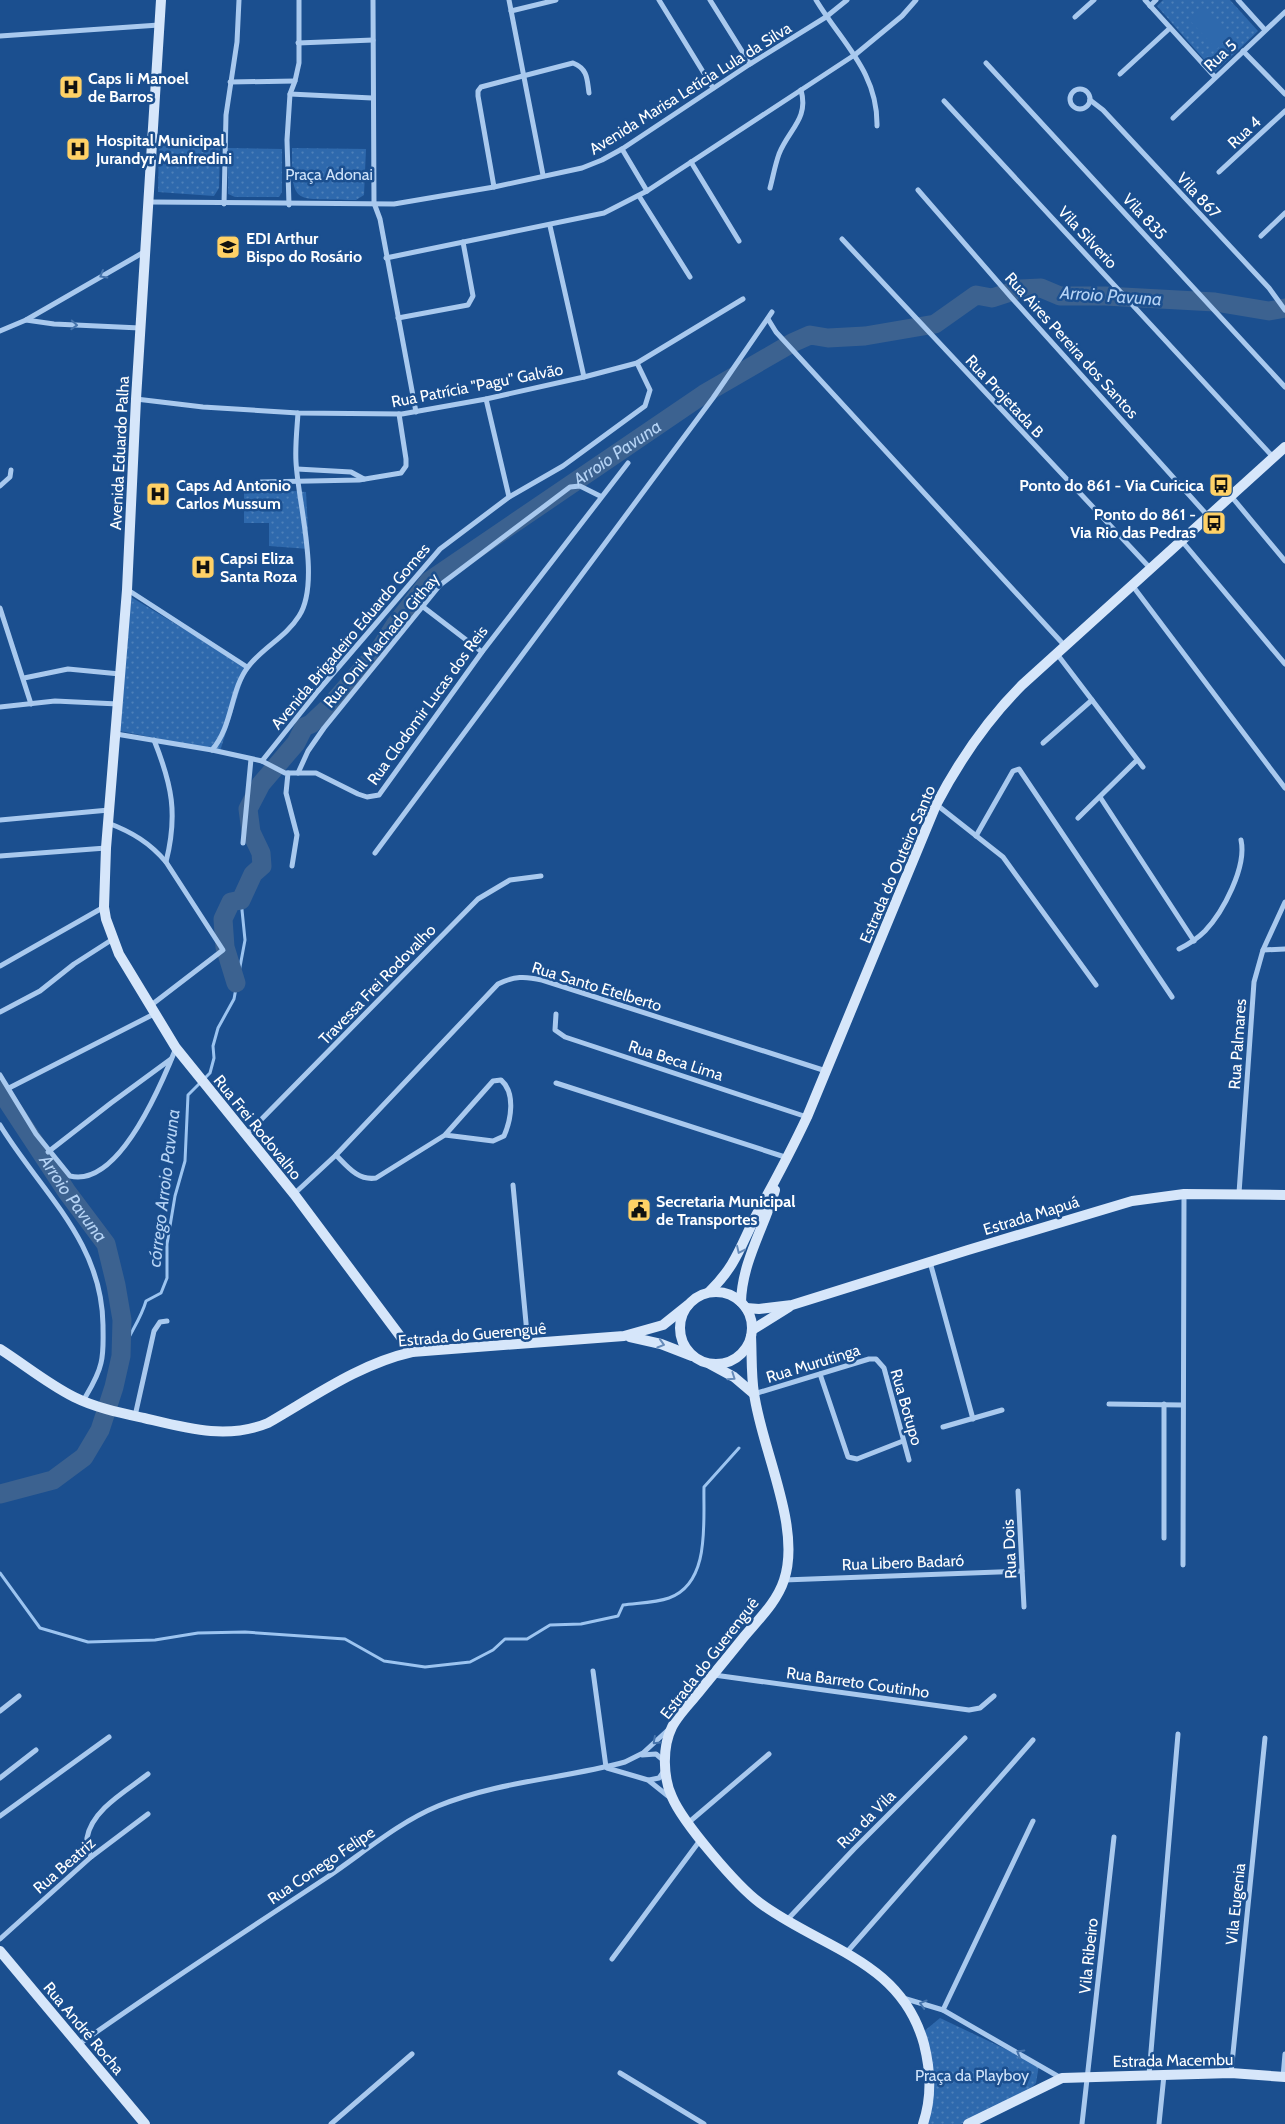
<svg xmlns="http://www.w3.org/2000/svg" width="1285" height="2124" font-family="Cabin,sans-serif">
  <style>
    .park { fill: url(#park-dots) }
    .pitch { fill: #2e69ad }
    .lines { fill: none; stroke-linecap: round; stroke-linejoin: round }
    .stream { stroke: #9cc4f0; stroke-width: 3 }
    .river { stroke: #3c6290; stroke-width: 19 }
    .street { stroke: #a9c9ee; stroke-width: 5 }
    .secondary { stroke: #d6e6fa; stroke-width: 10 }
    .oneway { stroke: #4674ac }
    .oneway2 { stroke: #668bba }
    .labels { text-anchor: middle; stroke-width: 5; stroke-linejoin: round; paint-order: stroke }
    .street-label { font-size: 16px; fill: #fff; stroke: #1b4f8f }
    .poi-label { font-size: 16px; font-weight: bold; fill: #fff; stroke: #1b4f8f; text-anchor: start }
    .park-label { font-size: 16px; fill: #cfe3fa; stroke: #1b4f8f }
    .water-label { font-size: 18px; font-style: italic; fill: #b5d3f5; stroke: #1b4f8f }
  </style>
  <defs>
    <pattern id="park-dots" width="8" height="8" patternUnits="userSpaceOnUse" patternTransform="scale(1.25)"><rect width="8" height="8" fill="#2e69ad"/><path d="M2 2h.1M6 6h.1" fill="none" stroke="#4d80b9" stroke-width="1.8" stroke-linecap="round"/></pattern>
  </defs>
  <rect width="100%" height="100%" fill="#1b4f8f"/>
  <!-- park -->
  <g class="park">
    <polygon points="1163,0 1230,0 1258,31 1215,72 1157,6"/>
    <polygon points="159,145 220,148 219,188 214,196 158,192"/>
    <polygon points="228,148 282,149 282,192 279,197 235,197 228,194"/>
    <path d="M292,148l74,1 -2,46 -8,5h-7c-56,-2 -57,6 -57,-52z"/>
    <polygon points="244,487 306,492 309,549 269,546 269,523 244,523"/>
    <polygon points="131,597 247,667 220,751 120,731"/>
    <polygon points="940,2018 1039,2065 1036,2083 1030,2089 961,2124 927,2124 922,2033"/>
  </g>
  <!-- pitch -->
  <polygon class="pitch" points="1203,6 1231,35 1217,49 1189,20"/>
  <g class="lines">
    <!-- stream -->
    <g class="stream">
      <path d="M121,1356c6,-20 19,-34 25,-55l15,-8 6,-15v-34l8,-48 10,-35 3,-66 22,-22 4,-15 -1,-12 5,-18 16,-29 11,-59 -4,-40"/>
      <path d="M0,1573l40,55 48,14 67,-2 43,-7 47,-1 100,7 39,22 41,6 45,-5 23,-12 12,-11h22l23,-14 31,-1 37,-8 5,-11c14,-2 32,-2 46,-7 42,-15 34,-77 35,-111l35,-39"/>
    </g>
    <!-- river -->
    <g class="river">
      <path id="s1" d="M236,983l-11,-36 -2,-28 8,-17 10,-2 12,-26 9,-8 -1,-13 -10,-21 -3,-23 13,-25 35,-41 8,-16 7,-3 18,-17 50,-57 16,-25 34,-44 275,-187 88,-51 18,-8 18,3 37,-2 70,-12 41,-29 16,3 28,-9 21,-1 19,8h45l110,6 54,9 16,-3"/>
      <path id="s2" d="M0,1090l67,102 39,52 10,41 6,35 -1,36 -7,31 -14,43 -16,27 -31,23 -53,14"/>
    </g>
    <!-- street -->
    <g class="street">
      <polyline points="373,0 374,203 380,219 416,412"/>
      <polyline points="509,0 543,175"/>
      <polyline points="659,0 713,88"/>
      <polyline points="710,0 750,64"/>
      <path d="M816,0c26,43 62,72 61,126"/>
      <polyline points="1145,0 1215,77"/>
      <polyline points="1238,0 1265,30"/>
      <polyline points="1150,6 1156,0"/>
      <polyline points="511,11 556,0"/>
      <polyline points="1075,17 1094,0"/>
      <polyline points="0,36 159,25"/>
      <polyline points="298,43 373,40"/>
      <polyline points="1243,51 1285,94"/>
      <polyline points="986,63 1285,387"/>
      <polyline points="1120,74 1170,28"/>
      <polyline points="230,82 295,81"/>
      <circle cx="1080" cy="99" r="10"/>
      <polyline points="290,94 372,98"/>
      <polyline points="1090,100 1103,110 1269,288 1285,310"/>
      <polyline points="944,101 1274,458"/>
      <polyline points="1173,118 1285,12"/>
      <polyline points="622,149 647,191"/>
      <polyline points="691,162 739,241"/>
      <polyline points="1219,172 1285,111"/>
      <path d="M494,187l-16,-91v-5l3,-4 92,-24c15,6 14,16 16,30"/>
      <path d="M770,188c3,-11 5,-23 9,-34 10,-25 30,-35 22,-64"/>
      <polyline points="918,190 1011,297 1208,516"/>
      <polyline points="639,196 690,277"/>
      <polyline points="149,202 394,204 494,187 582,168 602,160 622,149 750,64 826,17 847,0"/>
      <polyline points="224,204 226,115 237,42 239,0"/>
      <polyline points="289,205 287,140 290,94 295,81 299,63 299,0"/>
      <polyline points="550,226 584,377"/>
      <polyline points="1261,236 1285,213"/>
      <polyline points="842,239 1150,568"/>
      <polyline points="386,258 604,213 647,191 856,54 902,16 916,0"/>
      <polyline points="398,318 468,305 473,296 463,242"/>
      <polyline points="768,319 776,332 1065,646"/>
      <polyline points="26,320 54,324 140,328"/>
      <polyline points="0,331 26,320 144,252"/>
      <polyline points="136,399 203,407 298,413 402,414 486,399 584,377 637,363 743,299"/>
      <polyline points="486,399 509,497"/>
      <polyline points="297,469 351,472 364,479"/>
      <polyline points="261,482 359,480 401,473 406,466 406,459 399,414"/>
      <polyline points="0,486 10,477 11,470"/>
      <polyline points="1231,496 1285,561"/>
      <polyline points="1181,540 1285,664"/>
      <polyline points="1132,585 1285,788"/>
      <polyline points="128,590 247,667"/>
      <polyline points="422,606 482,652"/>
      <polyline points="0,608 31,704"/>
      <polyline points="1057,654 1143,767"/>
      <polyline points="24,678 68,669 120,674"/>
      <polyline points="0,707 55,701 118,704"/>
      <polyline points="116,734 212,750 262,761 285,773 316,773 358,794 367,797 379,795 482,652 628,463"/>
      <path d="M154,740c18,45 24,74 12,122"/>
      <polyline points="1043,743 1092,700"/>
      <path d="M212,750c21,-24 18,-60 36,-83 14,-19 38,-30 51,-51 22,-34 -1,-113 -3,-154 -1,-16 1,-33 2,-49"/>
      <polyline points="262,761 318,691 440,549 509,497 563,466 645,406 650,390 637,363"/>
      <polyline points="288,773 286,793 297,835 292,866"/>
      <polyline points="298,773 308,751 324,728 440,585 570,487 580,486 600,496"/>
      <polyline points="1100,797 1194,941"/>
      <polyline points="937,805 1003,857 1096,985"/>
      <polyline points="1078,818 1137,760"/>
      <polyline points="0,820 109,810"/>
      <path d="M108,823c24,9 42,20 58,39l57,88 -73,56"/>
      <polyline points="976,836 1013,771 1019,769 1172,997"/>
      <polyline points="243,843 251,759"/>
      <polyline points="375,853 713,398 772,312"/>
      <polyline points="0,856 106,848"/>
      <path d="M1179,949c10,-5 18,-10 26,-18 18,-19 42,-64 36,-91"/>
      <polyline points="1263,950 1285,949"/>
      <polyline points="0,966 104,907"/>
      <polyline points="0,1012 40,991 74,964 113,939"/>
      <polyline points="556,1014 555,1030 565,1037 807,1117"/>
      <path d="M0,1075l36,59 34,42c49,12 92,-93 106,-128"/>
      <polyline points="556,1083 788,1158"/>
      <polyline points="9,1088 154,1014"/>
      <path d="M0,1125c41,67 102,116 103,200 0,13 1,26 -2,38 -3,14 -11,26 -18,38"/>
      <polyline points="246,1135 478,899 510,880 541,876"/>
      <polyline points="48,1152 111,1103 171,1059"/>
      <path d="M336,1155c11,11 22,26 40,23l69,-43 48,-54 8,-1c15,13 10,40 3,56l-11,5 -48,-6"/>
      <polyline points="513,1185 528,1344"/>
      <polyline points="1239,1193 1254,982 1263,950 1285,902"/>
      <path d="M294,1194l42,-39 162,-171c16,-8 27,-8 44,-4l284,91"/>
      <polyline points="930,1262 973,1419"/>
      <polyline points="820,1374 848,1457 857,1459 903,1441"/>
      <polyline points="754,1394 869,1359 876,1359 884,1368 909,1460"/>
      <polyline points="1109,1404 1182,1405"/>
      <polyline points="1164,1404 1164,1538"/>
      <polyline points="135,1416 154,1331 160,1322 167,1321"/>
      <polyline points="943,1427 1002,1410"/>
      <polyline points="1018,1491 1024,1607"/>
      <polyline points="1183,1565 1184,1194"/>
      <polyline points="784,1580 1022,1571"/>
      <polyline points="593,1671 606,1767"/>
      <polyline points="714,1675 969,1710 980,1708 994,1696"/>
      <polyline points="0,1711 19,1696"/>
      <polyline points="642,1755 656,1754 663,1760"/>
      <polyline points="607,1768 648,1780 668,1796"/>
      <polyline points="0,1778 36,1750"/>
      <polyline points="649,1780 659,1778 664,1771"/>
      <polyline points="0,1816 109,1737"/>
      <polyline points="688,1823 769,1754"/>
      <path d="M91,1857c-2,-6 -5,-13 -4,-19 5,-29 41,-48 61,-64"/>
      <polyline points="787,1920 854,1849 965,1738"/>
      <polyline points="0,1939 91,1857 148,1814"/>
      <polyline points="847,1952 1033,1740"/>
      <polyline points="612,1959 701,1839"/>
      <polyline points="903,1998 943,2010 1061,2078"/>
      <polyline points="943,2010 1033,1821"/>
      <path d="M78,2045c81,-58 165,-112 248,-167 36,-24 71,-55 112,-72 62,-25 124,-27 187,-44l18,-9 25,-23"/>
      <polyline points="620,2073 704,2124"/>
      <polyline points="1231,2073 1265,1738"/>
      <polyline points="1149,2075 1178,1734"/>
      <polyline points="1283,2077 1285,2054"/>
      <polyline points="331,2124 412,2054"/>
      <polyline points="1082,2124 1114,1837"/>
      <polyline points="1159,2124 1164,2075"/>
    </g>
    <!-- secondary -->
    <g class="secondary">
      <polyline points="161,0 136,399 127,590 106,848 104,907 106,919 119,954 176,1048 294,1194 412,1352"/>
      <path d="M709,1292c29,-28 32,-49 50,-82 17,-31 33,-61 48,-93l129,-312c23,-44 51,-85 86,-120l263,-238"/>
      <circle cx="716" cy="1328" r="36"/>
      <path d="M741,1302c1,-40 23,-74 34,-112"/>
      <polyline points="746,1308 759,1309 792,1305 968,1250 1132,1201 1184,1194 1285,1195"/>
      <polyline points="752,1330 789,1307"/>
      <path d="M751,1336c1,19 0,39 3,57 7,55 48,134 30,187 -7,22 -26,40 -41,58 -16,20 -32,39 -48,59 -8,9 -18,20 -23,30 -10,20 -9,51 0,70 11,26 65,89 88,106 62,46 141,57 164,141 7,28 8,53 -1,80"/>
      <polyline points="630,1337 661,1344 692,1356"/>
      <path d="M0,1349c25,16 48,35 74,48 22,11 47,16 70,21 42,10 83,22 124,5 47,-27 91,-59 144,-71l212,-16 39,-11 25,-20"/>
      <polyline points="710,1364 734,1377 754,1394"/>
      <polyline points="0,1951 145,2124"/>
      <polyline points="968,2124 1062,2078 1231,2073 1285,2077"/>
    </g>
  </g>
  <!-- one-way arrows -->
  <defs><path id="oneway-chevron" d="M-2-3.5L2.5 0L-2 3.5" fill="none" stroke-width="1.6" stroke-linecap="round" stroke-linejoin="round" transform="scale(1.25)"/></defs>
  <g class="oneway">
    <use href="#oneway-chevron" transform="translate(103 275) rotate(150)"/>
    <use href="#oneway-chevron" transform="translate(74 325) rotate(3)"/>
    <use href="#oneway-chevron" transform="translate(656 1741) rotate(137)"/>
    <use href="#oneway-chevron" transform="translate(923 2004) rotate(-164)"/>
    <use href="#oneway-chevron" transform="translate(1020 2053) rotate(-150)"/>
  </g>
  <g class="oneway2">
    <use href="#oneway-chevron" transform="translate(740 1250) rotate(115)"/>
    <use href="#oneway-chevron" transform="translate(661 1344) rotate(17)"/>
    <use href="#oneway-chevron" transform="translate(732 1377) rotate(34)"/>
  </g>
  <!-- icons -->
  <defs>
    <g id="hospital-square" transform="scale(1.25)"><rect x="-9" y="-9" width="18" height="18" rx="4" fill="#ffd166" stroke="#1b4f8f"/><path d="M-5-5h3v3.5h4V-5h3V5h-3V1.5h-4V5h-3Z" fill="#111"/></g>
    <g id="school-square" transform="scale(1.25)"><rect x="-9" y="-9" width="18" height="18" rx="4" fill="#ffd166" stroke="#1b4f8f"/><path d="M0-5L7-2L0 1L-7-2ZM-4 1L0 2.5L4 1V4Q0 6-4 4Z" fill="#111"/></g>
    <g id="bus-square" transform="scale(1.25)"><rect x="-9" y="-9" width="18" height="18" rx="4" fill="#ffd166" stroke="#1b4f8f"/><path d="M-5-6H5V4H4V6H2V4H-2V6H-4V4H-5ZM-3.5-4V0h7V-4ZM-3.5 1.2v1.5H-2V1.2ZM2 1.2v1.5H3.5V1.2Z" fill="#111"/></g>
    <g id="civic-square" transform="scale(1.25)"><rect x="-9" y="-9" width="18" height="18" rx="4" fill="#ffd166" stroke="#1b4f8f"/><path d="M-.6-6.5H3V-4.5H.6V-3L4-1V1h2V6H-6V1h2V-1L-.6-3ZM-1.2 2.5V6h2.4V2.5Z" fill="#111"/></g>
  </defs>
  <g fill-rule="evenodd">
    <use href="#hospital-square" x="71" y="87"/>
    <use href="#hospital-square" x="78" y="149"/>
    <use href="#school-square" x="228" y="247"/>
    <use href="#bus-square" x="1221" y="485"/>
    <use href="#hospital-square" x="158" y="494"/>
    <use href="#bus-square" x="1214" y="523"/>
    <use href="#hospital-square" x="203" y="567"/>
    <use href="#civic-square" x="639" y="1210"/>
  </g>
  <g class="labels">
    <!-- street labels -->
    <g class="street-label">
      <text transform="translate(1220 55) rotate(-43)" y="6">Rua 5</text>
      <text transform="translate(690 88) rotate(-32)" y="6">Avenida Marisa Letícia Lula da Silva</text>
      <text transform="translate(1244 132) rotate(-43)" y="6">Rua 4</text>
      <text transform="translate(1199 195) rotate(47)" y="6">Vila 867</text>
      <text transform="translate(1145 216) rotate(47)" y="6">Vila 835</text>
      <text transform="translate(1088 237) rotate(47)" y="6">Vila Silverio</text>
      <text transform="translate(1072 345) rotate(48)" y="6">Rua Aires Pereira dos Santos</text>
      <text transform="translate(477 385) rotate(-11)" y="6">Rua Patrícia "Pagu" Galvão</text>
      <text transform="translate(1005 396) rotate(47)" y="6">Rua Projetada B</text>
      <text transform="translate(119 453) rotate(-87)" y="6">Avenida Eduardo Palha</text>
      <text transform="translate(350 636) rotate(-50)" y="6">Avenida Brigadeiro Eduardo Gomes</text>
      <text transform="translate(381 640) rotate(-50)" y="6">Rua Onil Machado Githay</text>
      <text transform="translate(427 705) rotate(-54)" y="6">Rua Clodomir Lucas dos Reis</text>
      <text transform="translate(897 864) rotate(-67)" y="6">Estrada do Outeiro Santo</text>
      <text transform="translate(377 984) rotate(-46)" y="6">Travessa Frei Rodovalho</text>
      <text transform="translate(597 986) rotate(17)" y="6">Rua Santo Etelberto</text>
      <text transform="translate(1237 1044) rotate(-86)" y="6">Rua Palmares</text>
      <text transform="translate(676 1060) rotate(18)" y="6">Rua Beca Lima</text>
      <text transform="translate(258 1127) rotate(51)" y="6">Rua Frei Rodovalho</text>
      <text transform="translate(1031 1215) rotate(-17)" y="6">Estrada Mapuá</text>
      <text transform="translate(472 1334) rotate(-5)" y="6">Estrada do Guerenguê</text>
      <text transform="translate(813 1363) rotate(-17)" y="6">Rua Murutinga</text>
      <text transform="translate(907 1407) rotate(74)" y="6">Rua Botupo</text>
      <text transform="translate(1009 1549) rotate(-93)" y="6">Rua Dois</text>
      <text transform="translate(903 1562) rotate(-2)" y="6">Rua Libero Badaró</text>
      <text transform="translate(709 1658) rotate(-52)" y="6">Estrada do Guerenguê</text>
      <text transform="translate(858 1682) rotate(8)" y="6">Rua Barreto Coutinho</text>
      <text transform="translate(866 1819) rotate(-45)" y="6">Rua da Vila</text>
      <text transform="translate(64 1865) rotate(-41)" y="6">Rua Beatriz</text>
      <text transform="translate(321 1865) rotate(-34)" y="6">Rua Conego Felipe</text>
      <text transform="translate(1235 1904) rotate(-84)" y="6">Vila Eugenia</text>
      <text transform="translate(1088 1956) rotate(-84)" y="6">Vila Ribeiro</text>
      <text transform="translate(84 2028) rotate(50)" y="6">Rua André Rocha</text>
      <text transform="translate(1173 2060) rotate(-1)" y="6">Estrada Macembu</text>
    </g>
    <!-- poi labels -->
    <g class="poi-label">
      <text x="88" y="84">Caps Ii Manoel<tspan x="88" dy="18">de Barros</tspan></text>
      <text x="96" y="146">Hospital Municipal<tspan x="96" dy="18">Jurandyr Manfredini</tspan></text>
      <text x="246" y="244">EDI Arthur<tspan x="246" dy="18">Bispo do Rosário</tspan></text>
      <text x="176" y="491">Caps Ad Antonio<tspan x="176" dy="18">Carlos Mussum</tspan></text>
      <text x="1204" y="491" text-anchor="end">Ponto do 861 - Via Curicica</text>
      <text x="1196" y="520" text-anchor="end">Ponto do 861 -<tspan x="1196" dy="18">Via Rio das Pedras</tspan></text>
      <text x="220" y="564">Capsi Eliza<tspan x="220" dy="18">Santa Roza</tspan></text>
      <text x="656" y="1207">Secretaria Municipal<tspan x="656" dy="18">de Transportes</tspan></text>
    </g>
    <!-- park labels -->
    <g class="park-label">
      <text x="329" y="180">Praça Adonai</text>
      <text x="972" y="2081">Praça da Playboy</text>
    </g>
    <!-- water labels -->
    <g class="water-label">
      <text transform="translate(1111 296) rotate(4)" y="6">Arroio Pavuna</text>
      <text dy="6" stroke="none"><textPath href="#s1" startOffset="716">Arroio Pavuna</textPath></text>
      <text transform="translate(164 1188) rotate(-83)" y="6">córrego Arroio Pavuna</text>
      <text dy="6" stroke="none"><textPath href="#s2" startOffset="131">Arroio Pavuna</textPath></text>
    </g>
  </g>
</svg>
